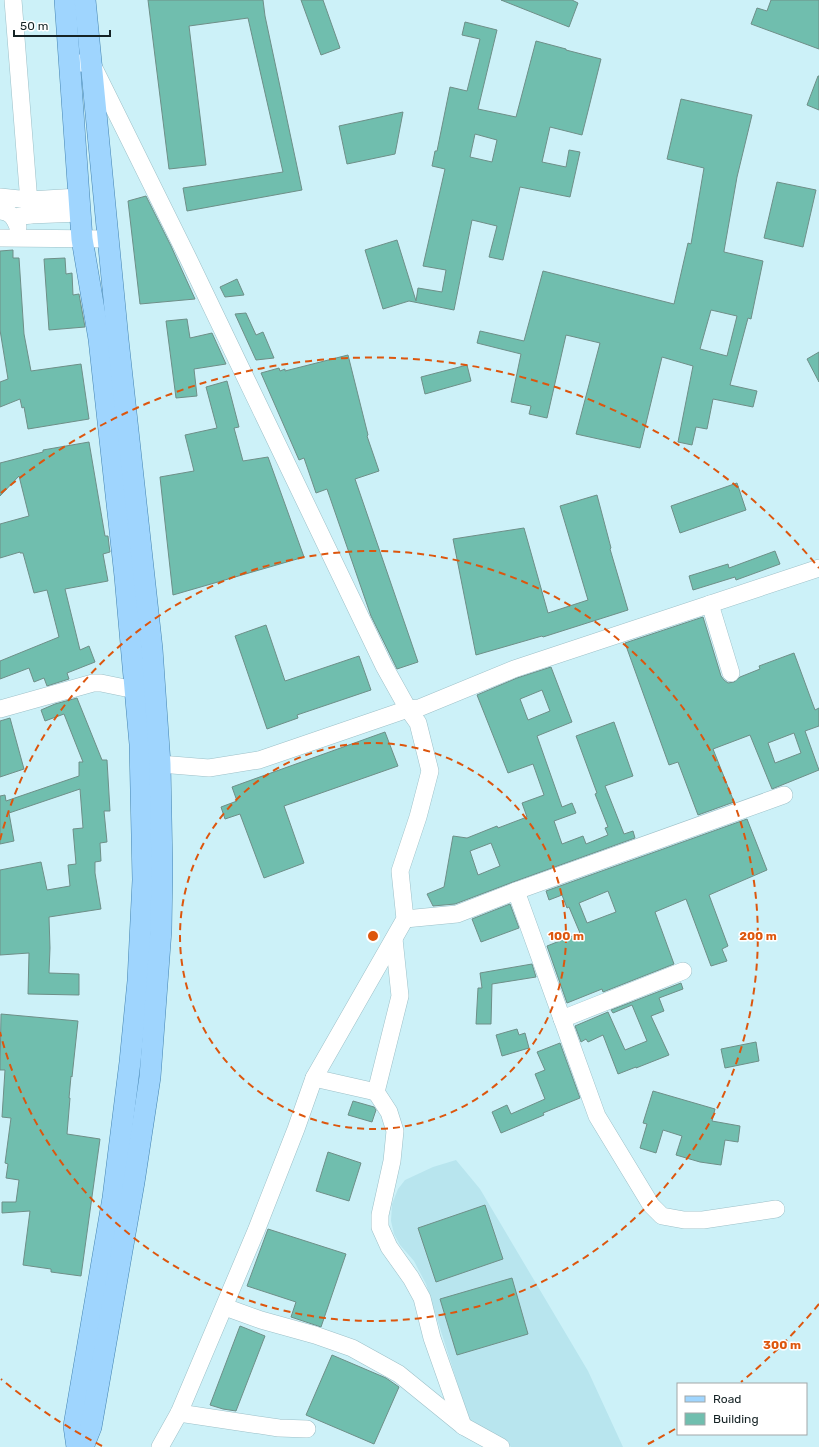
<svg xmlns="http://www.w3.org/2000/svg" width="819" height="1447" font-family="Rubik,sans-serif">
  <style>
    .built { fill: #b8e5ee }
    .building { fill: #70beae; stroke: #6e8f88; fill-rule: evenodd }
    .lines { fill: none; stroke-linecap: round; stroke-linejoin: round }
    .minor-casing { stroke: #9dc0c8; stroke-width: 18 }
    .major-casing { stroke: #4584b1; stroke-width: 22 }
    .minor { stroke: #fff; stroke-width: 17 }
    .major { stroke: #9fd5fe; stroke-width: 21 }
    .ring { fill: none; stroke: #dd560d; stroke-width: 2; stroke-dasharray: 7 5 }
    .centre { fill: #dd560d; stroke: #fff; stroke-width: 2 }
    .ring-label { font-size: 12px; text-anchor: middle; font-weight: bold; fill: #dd560d; stroke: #fff; stroke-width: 3; stroke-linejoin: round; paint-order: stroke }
  </style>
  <rect width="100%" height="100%" fill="#ccf1f8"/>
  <!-- built -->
  <polygon class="built" points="456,1160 480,1189 588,1371 623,1447 511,1447 502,1438 469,1420 426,1284 414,1261 400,1245 394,1234 391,1221 392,1204 398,1189 405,1180 433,1167"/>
  <!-- building -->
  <g class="building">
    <polygon points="148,0 263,0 265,16 302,190 187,211 183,188 283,172 248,18 189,26 206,165 169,169"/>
    <polygon points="301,0 323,0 340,48 321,55"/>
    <polygon points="501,0 572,0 578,3 569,27"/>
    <polygon points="771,0 819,0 819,49 751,24 757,8 767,11"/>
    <path d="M465,22l32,8 -19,79 38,8 20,-76 30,8v1l35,9 -19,76 -32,-8 -8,35 24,5 3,-17 11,2 -10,45 -50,-10 -17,73 -14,-3 8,-31 -25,-6 -18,90 -45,-9 -26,8 -18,-59 32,-10 19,61 2,-13 24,4 4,-22 -23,-4 22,-97 -13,-3 3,-15h2l13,-64 17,4 13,-52 -18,-4zM475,134l22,6 -5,22 -22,-5z"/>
    <polygon points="818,76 819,76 819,110 807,105"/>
    <path d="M681,99l71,16 -15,62 -13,74v1l39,9 -12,58 -3,-1 -18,67 27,6 -4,16 -40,-8 -6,30 -11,-2 -4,18 -14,-3 15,-76 -31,-9 -22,91 -64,-14 24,-91 -34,-8 -19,83 -18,-4 2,-8 -20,-4 10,-48 -44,-11 3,-12 44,10 19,-70 131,33 14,-61 3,1 13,-76 -37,-9zM711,310l26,6 -10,40 -27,-7z"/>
    <polygon points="403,112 395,154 347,164 339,126"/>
    <polygon points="777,182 816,190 803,247 764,238"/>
    <polygon points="146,196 171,246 195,299 140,304 128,201"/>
    <polygon points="13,250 13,258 19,258 24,334 31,371 81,364 89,419 28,429 24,407 22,408 20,399 0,407 0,382 8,379 0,330 0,251"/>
    <polygon points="65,258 66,274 72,273 73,295 79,294 85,327 49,330 44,259"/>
    <polygon points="237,279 244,295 225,297 220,287"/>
    <polygon points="246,313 256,335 263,332 274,358 256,360 235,314"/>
    <polygon points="187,319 190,338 212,333 226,364 194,369 197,396 176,398 166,321"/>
    <polygon points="819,352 819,382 807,359"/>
    <polygon points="348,355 368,435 367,436 379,471 355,479 418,662 397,669 371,616 327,489 316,493 304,458 299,460 261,373 279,368 280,371 285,369 285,371"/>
    <polygon points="467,365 471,381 425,394 421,377"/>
    <polygon points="227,381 239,427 234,428 243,461 268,457 304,557 173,595 160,477 194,471 185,435 217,428 206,387"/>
    <polygon points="89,442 105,536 108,536 109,545 110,552 103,554 108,581 65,589 80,650 89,646 95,662 67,673 69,679 47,686 44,678 34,682 29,668 0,679 0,661 59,637 47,590 34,593 23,553 20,553 20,552 0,558 0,524 29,516 19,476 0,496 0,463 43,452 43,450"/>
    <polygon points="737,483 746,510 680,533 671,506"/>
    <polygon points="597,495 611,548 610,549 628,610 543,637 542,636 476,655 453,539 524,528 548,613 588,600 560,506"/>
    <polygon points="775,551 780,564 736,580 735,577 693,590 689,576 728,564 729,568"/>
    <path d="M703,617l18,59 3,4 4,3 6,-1 6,-5 20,-8 -1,-3 35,-13 21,57 4,-2v18l-14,5 14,39 -47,19 -22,-54 -37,14 21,53 -36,13 -20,-53 -9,3 -44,-122zM794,733l7,20 -26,10 -7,-20z"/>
    <polygon points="266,625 285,681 359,656 371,690 297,715 298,718 267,729 235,636"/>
    <path d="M551,667l21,55 -35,14 25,71 10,-4 4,10 -22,8 8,23 21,-8 3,8 22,-9 -3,-7 3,-1 -13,-33 2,-1 -21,-57 38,-14 19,54 -28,10 19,48 9,-3 2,7 -122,44 -58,22 -22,2 -6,-12 17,-7 9,-51 14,2 30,-12 1,2 29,-11 -5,-14 22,-8 -11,-31 -25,9 -31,-78 40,-17zM542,690l8,21 -22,9 -8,-21zM491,843l9,23 -22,9 -8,-24z"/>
    <polygon points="77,698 102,760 107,760 110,811 104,811 107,842 100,843 101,861 95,862 95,873 101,909 49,917 50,948 49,973 79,974 79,995 28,994 29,953 0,955 0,870 41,862 47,890 70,886 68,865 76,864 73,829 83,828 80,789 9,813 14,841 0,844 0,796 5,795 6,801 79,776 79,762 83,762 64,714 45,721 41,710 55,704"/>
    <polygon points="10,718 24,769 0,777 0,721"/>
    <polygon points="385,732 398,766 284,806 304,863 264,878 240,814 225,819 221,807 237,801 232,787"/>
    <path d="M747,819l20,51 -58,25 19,51 -6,3 5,12 -16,5 -25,-67 -31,13 19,52 -71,28 -1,-3 -35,14 -20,-57 33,-13 -11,-26 -2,1 -5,-13 -13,5 -3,-9zM608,891l8,21 -29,11 -8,-20z"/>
    <polygon points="510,904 519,928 481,942 472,919"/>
    <polygon points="532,964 536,977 492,984 491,1024 476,1024 478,988 482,988 480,973"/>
    <polygon points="681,983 683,989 659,998 664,1011 651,1016 669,1055 636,1068 636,1067 618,1074 603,1035 588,1042 586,1039 581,1042 575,1026 608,1012 625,1050 647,1041 632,1005 613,1013 611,1010"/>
    <polygon points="1,1014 78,1021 72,1077 71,1076 69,1098 70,1098 67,1134 100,1139 81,1276 51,1272 51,1269 23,1265 30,1211 2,1213 2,1202 16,1202 19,1180 6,1178 8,1164 5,1163 11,1118 2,1117 5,1070 0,1070"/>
    <polygon points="517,1029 519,1035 525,1033 529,1048 502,1056 496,1035"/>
    <polygon points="756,1042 759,1061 725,1068 721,1049"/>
    <polygon points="560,1043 580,1098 543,1113 544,1115 501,1133 492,1112 507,1105 511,1114 545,1099 535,1074 545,1070 537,1052"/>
    <polygon points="653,1091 715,1109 712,1121 740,1126 738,1142 725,1140 721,1165 700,1162 676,1155 682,1136 663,1130 656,1153 640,1148 647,1124 643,1123"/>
    <polygon points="353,1101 374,1107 376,1110 372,1122 348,1115"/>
    <polygon points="328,1152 361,1163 349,1201 316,1191"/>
    <polygon points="485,1205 503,1259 436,1282 418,1228"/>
    <polygon points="268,1229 346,1254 321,1327 291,1317 296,1302 247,1286"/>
    <polygon points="512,1278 528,1334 457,1355 440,1299"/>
    <polygon points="240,1326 265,1336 236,1411 223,1409 210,1405"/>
    <polygon points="332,1355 386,1378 399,1387 374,1444 306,1415"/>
  </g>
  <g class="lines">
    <!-- minor casing -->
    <g class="minor-casing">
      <g id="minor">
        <polyline points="13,0 30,215"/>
        <polyline points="70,64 91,62 188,258 384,666 408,709 418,723 430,771 418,817 400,871 405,919 314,1078 296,1129 256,1231 179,1413 160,1447"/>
        <polyline points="0,197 29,200 79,197"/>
        <path d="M0,211c11,1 14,6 18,16"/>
        <polyline points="15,217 30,215 80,213"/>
        <polyline points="0,238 108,239"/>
        <polyline points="710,604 731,673"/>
        <polyline points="0,709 93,683 101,683 135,690"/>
        <polyline points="160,764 209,768 259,760 408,709 419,708 514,669 819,568"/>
        <polyline points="516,891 597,1116 651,1205 662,1216 684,1220 703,1220 776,1209"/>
        <polyline points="405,919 457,914 516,891 784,795"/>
        <polyline points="394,939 400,996 376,1092 389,1112 395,1131 392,1161 380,1215 380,1227 389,1247 411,1278 422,1298 432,1338 463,1426"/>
        <polyline points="562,1019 683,971"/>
        <polyline points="314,1078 376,1092"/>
        <polyline points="225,1307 261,1320 315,1335 352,1348 399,1374 463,1426 501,1447"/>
        <polyline points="179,1413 279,1428 307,1429"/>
      </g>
    </g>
    <!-- major casing -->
    <g class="major-casing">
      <g id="major">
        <polyline points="65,0 82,239 99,339 125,576 140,744 143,880 138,981 130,1062 113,1198 74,1426 77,1447"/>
        <polyline points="83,1447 91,1427 134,1182 150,1077 161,930 162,869 160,764 152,649 118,340 85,0"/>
      </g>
    </g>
    <!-- minor -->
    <use href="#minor" class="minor"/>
    <!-- major -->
    <use href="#major" class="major"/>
  </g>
  <!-- distance rings -->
  <g class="ring">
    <circle cx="373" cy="936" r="193"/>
    <path d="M0 840A385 385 0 1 1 0 1032"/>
    <path d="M819 1304A578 578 0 0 1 741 1382M675 1429A578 578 0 0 1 644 1446M102 1446A578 578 0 0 1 1 1379M1 493A578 578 0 0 1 819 568"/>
  </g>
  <circle cx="373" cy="936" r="6" class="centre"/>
  <g class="ring-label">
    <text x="566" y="940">100 m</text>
    <text x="758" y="940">200 m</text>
    <text x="782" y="1349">300 m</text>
  </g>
  <!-- legend -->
  <rect x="677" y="1383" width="130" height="52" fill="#ffffff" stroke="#a1a7a8"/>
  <rect x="685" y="1396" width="20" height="6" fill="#9fd5fe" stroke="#a1a7a8"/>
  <text x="713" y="1403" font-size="12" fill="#152325">Road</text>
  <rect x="685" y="1413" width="20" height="12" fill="#70beae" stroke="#a1a7a8"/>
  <text x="713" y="1423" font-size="12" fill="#152325">Building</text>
  <!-- scale -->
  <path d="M14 30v6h96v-6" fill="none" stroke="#152325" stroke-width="2"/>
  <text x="20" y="30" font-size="12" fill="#152325" stroke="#ffffff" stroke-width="3" paint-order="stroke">50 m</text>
</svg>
